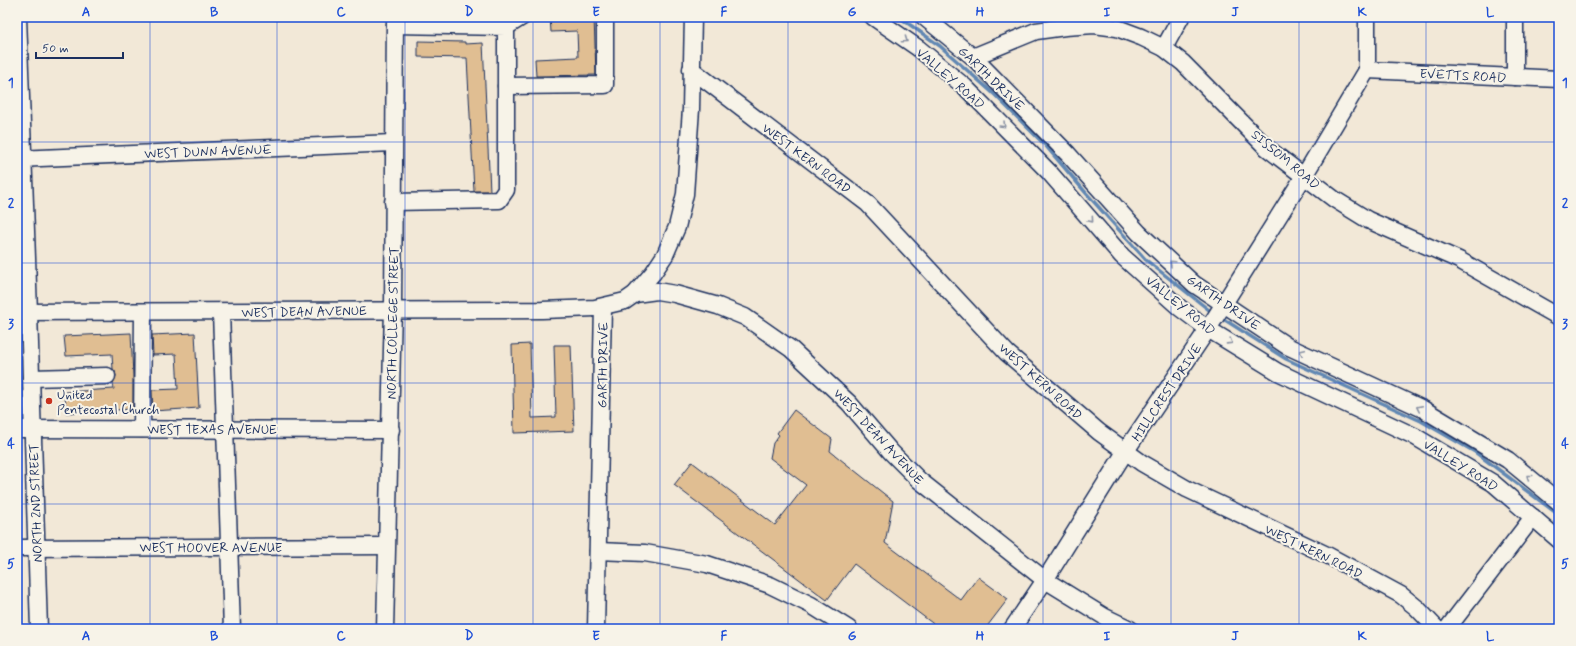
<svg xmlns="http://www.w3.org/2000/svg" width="1576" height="646" font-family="Mynerve,sans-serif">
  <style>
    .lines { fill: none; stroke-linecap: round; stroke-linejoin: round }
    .stream { stroke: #6087b3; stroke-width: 3.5 }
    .building { fill: #e0be92; stroke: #1b2f5e }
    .minor-casing { stroke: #1b2f5e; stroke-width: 19 }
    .minor { stroke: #f7f3e8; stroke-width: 16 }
    .oneway { stroke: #8991a3 }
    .grid { fill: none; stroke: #1d4ed8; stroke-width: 1; stroke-opacity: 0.55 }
    .poi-dot { fill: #c8321e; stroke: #f7f3e8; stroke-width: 1.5 }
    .labels { text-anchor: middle; stroke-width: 4; stroke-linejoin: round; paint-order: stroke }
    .street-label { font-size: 13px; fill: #1b2f5e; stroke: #f7f3e8 }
    .poi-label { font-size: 13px; fill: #1b2f5e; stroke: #f7f3e8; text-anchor: start }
    .neatline { fill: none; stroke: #1d4ed8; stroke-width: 1.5 }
    .grid-label { font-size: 13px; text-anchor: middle; font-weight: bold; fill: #1d4ed8 }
  </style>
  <rect width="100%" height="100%" fill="#f2e8d7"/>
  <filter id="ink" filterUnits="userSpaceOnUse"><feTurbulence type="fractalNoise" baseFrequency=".025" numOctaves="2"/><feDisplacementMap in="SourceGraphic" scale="8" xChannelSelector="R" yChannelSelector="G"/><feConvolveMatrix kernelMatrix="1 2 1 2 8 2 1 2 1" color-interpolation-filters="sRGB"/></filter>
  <g filter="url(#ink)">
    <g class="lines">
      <!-- stream -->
      <g class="stream">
        <polyline points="899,17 940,46 995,95 1046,146 1086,193 1146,260 1209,310"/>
        <polyline points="1225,320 1286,359 1421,421 1475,452 1559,515"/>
      </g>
    </g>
    <!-- building -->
    <g class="building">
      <polygon points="550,17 594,17 596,75 536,76 535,59 578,57 577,31 551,32"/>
      <polygon points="418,41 465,42 465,44 483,43 490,191 474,191 467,58 418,57"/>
      <polygon points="131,333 133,376 133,409 66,413 65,392 114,389 113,383 116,376 115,371 113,369 112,354 66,356 64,336"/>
      <polygon points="195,333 199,408 153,411 152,390 178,389 176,354 153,355 152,335"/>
      <polygon points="530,344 532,418 556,417 554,345 571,345 574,431 514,433 512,345"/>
      <polygon points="794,410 832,439 830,451 893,501 885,543 961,600 978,577 1008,599 985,629 940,629 854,564 827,600 674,485 692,462 775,525 806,485 770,458 773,443 779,435 777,433"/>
    </g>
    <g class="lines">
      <!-- minor casing -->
      <g class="minor-casing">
        <g id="minor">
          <polyline points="18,17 29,312 39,629"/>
          <polyline points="873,17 918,48 965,87 1049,172 1122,256 1180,308 1208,329 1278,372 1414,436 1493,483 1559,540"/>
          <polyline points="924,17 973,57 1068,154 1139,233 1194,284 1287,346 1423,409 1508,460 1559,502"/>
          <polyline points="1515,17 1515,77"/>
          <polyline points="506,27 522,17"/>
          <polyline points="1164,48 1181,17"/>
          <polyline points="973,57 1036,31 1065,27 1094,25 1117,28 1141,37 1164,48 1183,63 1267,148 1334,199 1368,220 1459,260 1559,317"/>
          <polyline points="691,69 868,204 1007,353 1099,432 1142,463 1187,489 1329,556 1401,595 1417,608 1437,629"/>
          <polyline points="1367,70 1559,79"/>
          <polyline points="1367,70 1367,17"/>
          <polyline points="506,86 605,85 605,17"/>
          <polyline points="17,159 393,143"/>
          <polyline points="393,202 499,200 506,190 506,27 395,25"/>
          <polyline points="635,294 657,291 675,294 718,306 745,317 791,349 849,403 891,452 919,480 1045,580 1105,617 1130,629"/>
          <polyline points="17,312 542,310 595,308 625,301 635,294 653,273 665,255 677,227 685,194 691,109 693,17"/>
          <polyline points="221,312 232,629"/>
          <polyline points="31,378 107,376"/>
          <polyline points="17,429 391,430"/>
          <polyline points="142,429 143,312"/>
          <polyline points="17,548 386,546"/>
          <polyline points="598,551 645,553 707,564 770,585 811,605 849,629"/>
          <polyline points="385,629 393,309 395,17"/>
          <polyline points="596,629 603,307"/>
          <polyline points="1012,629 1045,580 1125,452 1208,329 1304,176 1367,70"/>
          <polyline points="1447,629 1533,517"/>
        </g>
      </g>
      <!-- minor -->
      <use href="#minor" class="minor"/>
    </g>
    <!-- one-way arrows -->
    <defs><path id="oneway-chevron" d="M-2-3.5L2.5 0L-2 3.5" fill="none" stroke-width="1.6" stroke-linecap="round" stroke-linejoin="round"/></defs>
    <g class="oneway">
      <use href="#oneway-chevron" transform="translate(905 40) rotate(35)"/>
      <use href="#oneway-chevron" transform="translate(1003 125) rotate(45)"/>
      <use href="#oneway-chevron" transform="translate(1091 220) rotate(49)"/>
      <use href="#oneway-chevron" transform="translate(1172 263) rotate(-137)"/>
      <use href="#oneway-chevron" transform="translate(1230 342) rotate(32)"/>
      <use href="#oneway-chevron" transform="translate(1302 352) rotate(-155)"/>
      <use href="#oneway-chevron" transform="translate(1419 408) rotate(-154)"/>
      <use href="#oneway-chevron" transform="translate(1529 477) rotate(-142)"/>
    </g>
  </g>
  <!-- grid -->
  <path class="grid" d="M150,17v612M277,17v612M405,17v612M533,17v612M660,17v612M788,17v612M916,17v612M1043,17v612M1171,17v612M1299,17v612M1426,17v612M17,142h1542M17,263h1542M17,383h1542M17,504h1542"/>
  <!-- markers -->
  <circle class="poi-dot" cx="49" cy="401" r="4"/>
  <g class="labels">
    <!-- street labels -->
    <g class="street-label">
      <text transform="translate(1463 75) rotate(3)" y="5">EVETTS ROAD</text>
      <text transform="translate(951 78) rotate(41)" y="5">VALLEY ROAD</text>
      <text transform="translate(992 78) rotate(44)" y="5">GARTH DRIVE</text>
      <text transform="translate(208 151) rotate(-2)" y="5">WEST DUNN AVENUE</text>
      <text transform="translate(807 158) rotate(37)" y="5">WEST KERN ROAD</text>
      <text transform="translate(1286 159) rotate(40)" y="5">SISSOM ROAD</text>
      <text transform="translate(1224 302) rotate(35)" y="5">GARTH DRIVE</text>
      <text transform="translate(1181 305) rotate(39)" y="5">VALLEY ROAD</text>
      <text transform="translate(304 311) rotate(-1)" y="5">WEST DEAN AVENUE</text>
      <text transform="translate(392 323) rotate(-89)" y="5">NORTH COLLEGE STREET</text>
      <text transform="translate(602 365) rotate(-89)" y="5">GARTH DRIVE</text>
      <text transform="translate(1041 381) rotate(42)" y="5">WEST KERN ROAD</text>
      <text transform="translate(1166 392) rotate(-56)" y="5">HILLCREST DRIVE</text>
      <text x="212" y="434">WEST TEXAS AVENUE</text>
      <text transform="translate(879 436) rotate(47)" y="5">WEST DEAN AVENUE</text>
      <text transform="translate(1461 465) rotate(32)" y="5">VALLEY ROAD</text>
      <text transform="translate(35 503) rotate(-92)" y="5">NORTH 2ND STREET</text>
      <text x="211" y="552">WEST HOOVER AVENUE</text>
      <text transform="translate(1314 551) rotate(26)" y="5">WEST KERN ROAD</text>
    </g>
    <!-- poi labels -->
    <g class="poi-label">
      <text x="57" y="399">United<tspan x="57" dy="15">Pentecostal Church</tspan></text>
    </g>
  </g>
  <!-- margin -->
  <rect width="1576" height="646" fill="none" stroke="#f7f3e8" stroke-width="44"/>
  <!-- scale -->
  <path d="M36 52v6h87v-6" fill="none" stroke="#1b2f5e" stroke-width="2"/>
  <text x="42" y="52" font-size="12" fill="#1b2f5e" stroke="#f7f3e8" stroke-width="3" paint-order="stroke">50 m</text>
  <rect x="22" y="22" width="1532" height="602" class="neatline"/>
  <g class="grid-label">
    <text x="86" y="16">A</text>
    <text x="214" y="16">B</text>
    <text x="341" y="16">C</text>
    <text x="469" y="16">D</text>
    <text x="596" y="16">E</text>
    <text x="724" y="16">F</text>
    <text x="852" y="16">G</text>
    <text x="980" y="16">H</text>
    <text x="1107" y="16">I</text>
    <text x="1235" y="16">J</text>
    <text x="1362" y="16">K</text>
    <text x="1490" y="16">L</text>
    <text x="11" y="87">1</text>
    <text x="1565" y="87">1</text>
    <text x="11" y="207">2</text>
    <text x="1565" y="207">2</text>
    <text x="11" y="328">3</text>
    <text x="1565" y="328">3</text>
    <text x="11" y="448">4</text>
    <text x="1565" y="448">4</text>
    <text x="11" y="568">5</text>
    <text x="1565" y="568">5</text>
    <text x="86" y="640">A</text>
    <text x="214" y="640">B</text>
    <text x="341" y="640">C</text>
    <text x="469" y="640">D</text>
    <text x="596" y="640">E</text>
    <text x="724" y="640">F</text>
    <text x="852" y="640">G</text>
    <text x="980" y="640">H</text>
    <text x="1107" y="640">I</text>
    <text x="1235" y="640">J</text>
    <text x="1362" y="640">K</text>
    <text x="1490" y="640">L</text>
  </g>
</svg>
